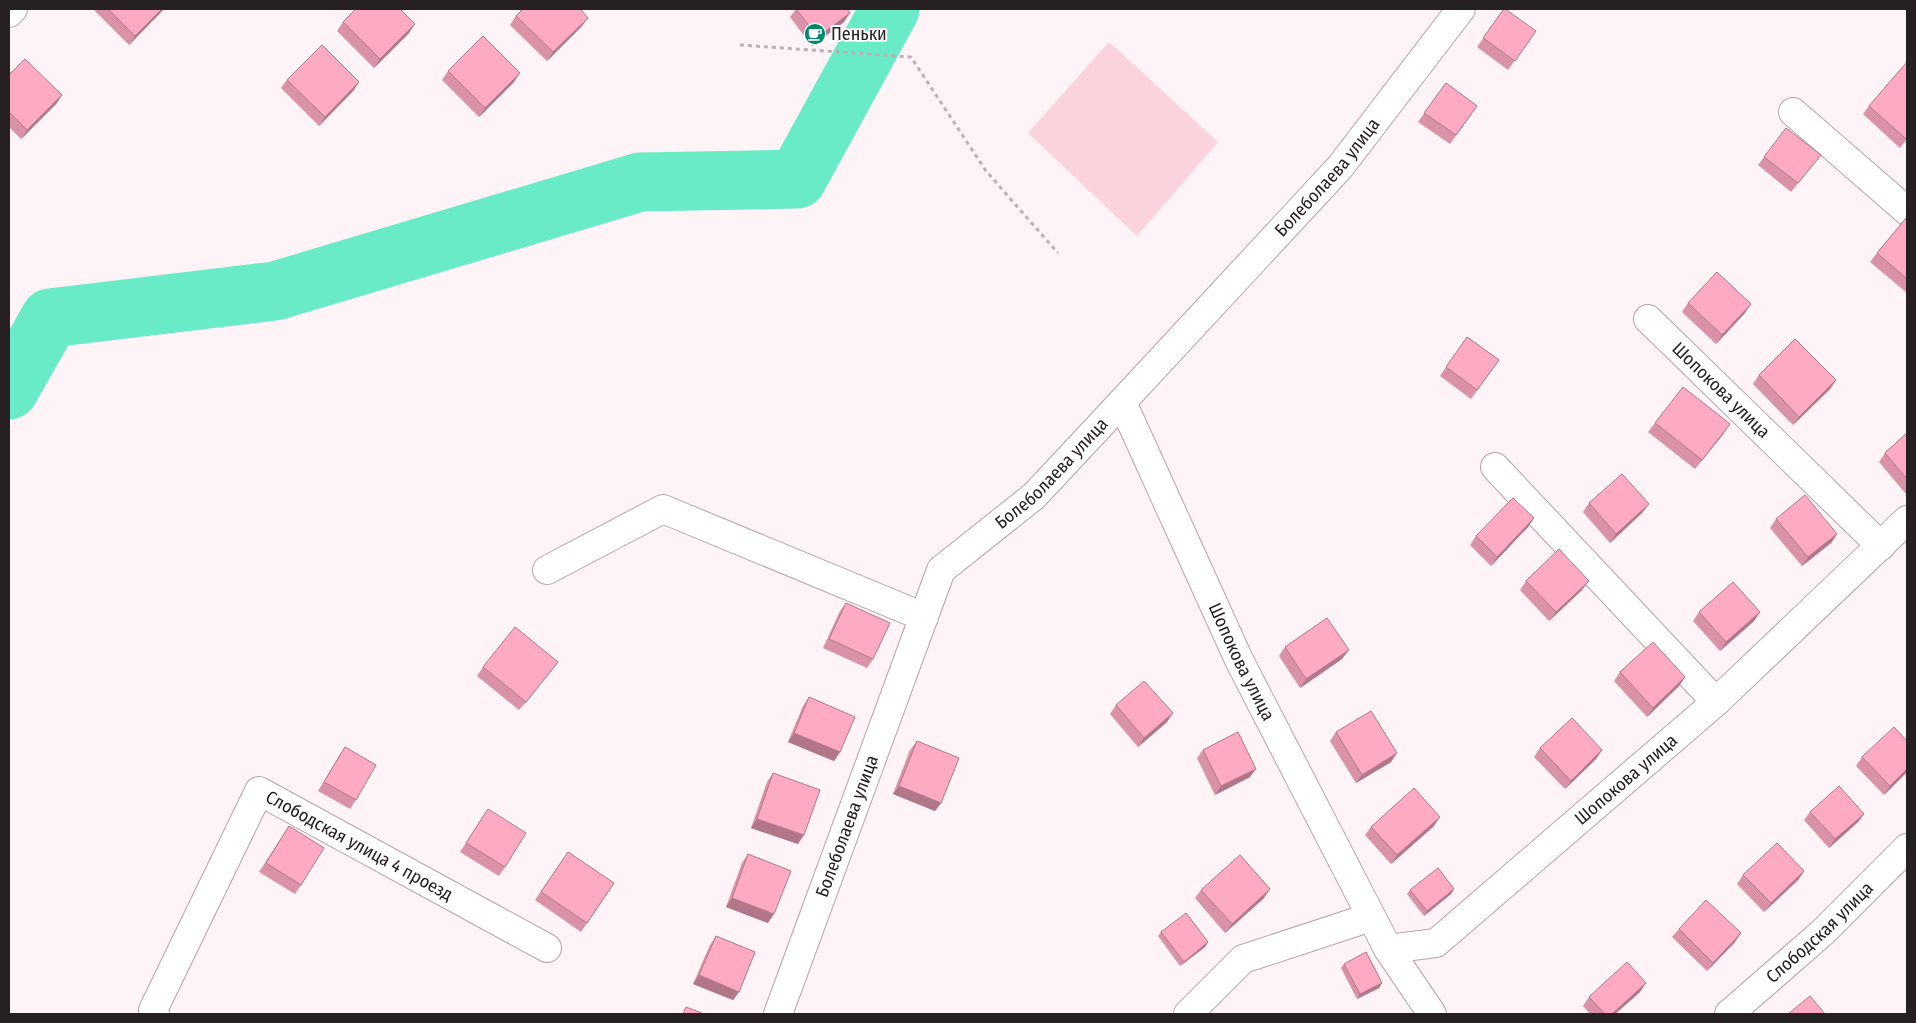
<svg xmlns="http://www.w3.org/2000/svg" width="1916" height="1023" font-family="'Fira Sans Condensed',sans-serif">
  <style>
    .green { fill: #fbd3dd }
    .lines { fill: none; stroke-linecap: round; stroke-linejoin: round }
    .river { stroke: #68ebc6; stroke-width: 59 }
    .street-casing { stroke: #b6a4a8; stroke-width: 30 }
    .secondary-casing { stroke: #b6a4a8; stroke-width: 30 }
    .path { stroke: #bbb1b4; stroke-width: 3; stroke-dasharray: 4 4; stroke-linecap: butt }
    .street { stroke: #fff; stroke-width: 28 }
    .secondary { stroke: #fff; stroke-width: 28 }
    .wall { fill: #da92a7 }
    .shaded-wall { fill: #b17788 }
    .building { fill: #fdaac2; stroke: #b17788 }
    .labels { text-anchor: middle; stroke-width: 4; stroke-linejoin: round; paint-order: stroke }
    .poi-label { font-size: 18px; fill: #272022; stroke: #fff; text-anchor: start }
    .street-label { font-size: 18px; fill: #272022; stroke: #fff }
  </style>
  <rect width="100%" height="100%" fill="#fef3f6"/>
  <!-- green -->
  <polygon class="green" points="1109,42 1218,142 1137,236 1028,133"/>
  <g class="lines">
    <!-- river -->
    <polyline class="river" points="9,390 50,318 275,291 640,182 797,179 890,9"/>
    <!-- street casing -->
    <g class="street-casing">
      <g id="street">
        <polyline points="9,13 13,9"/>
        <polyline points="1793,112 1907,211"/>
        <path id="s1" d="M1648,319l233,227"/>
        <path id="s2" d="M1122,402l117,258 149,289 44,65"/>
        <polyline points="1495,467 1716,702"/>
        <polyline points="547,570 663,509 924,617"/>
        <path id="s3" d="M1388,949l48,-6 280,-241 191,-182"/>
        <path id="s4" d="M155,1014l-2,-4 106,-219 288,157"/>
        <path id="s5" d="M778,1014l163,-444 93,-74 88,-94 218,-235 121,-158"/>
        <polyline points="1188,1014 1243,959 1371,917"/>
      </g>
    </g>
    <!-- secondary casing -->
    <g class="secondary-casing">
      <g id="secondary">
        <path id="s6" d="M1729,1014l94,-82 84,-84"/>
      </g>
    </g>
    <!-- path -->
    <polyline class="path" points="740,45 911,57 986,171 1058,253"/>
    <!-- street -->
    <use href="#street" class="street"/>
    <!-- secondary -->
    <use href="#secondary" class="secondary"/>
  </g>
  <!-- wall -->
  <g class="wall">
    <polygon points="93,9 164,9 129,45"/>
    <polygon points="796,9 844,22 812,46 790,17"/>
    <polygon points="1504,9 1536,31 1508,70 1477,47"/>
    <polygon points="516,16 582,26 547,61 510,25"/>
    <polygon points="343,22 409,33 374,68 337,31"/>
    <polygon points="448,71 514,82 479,117 442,80"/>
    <polygon points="9,75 62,95 56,104 21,139 9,127"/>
    <polygon points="287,80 359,82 353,91 319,126 281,88"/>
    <polygon points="1446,83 1477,106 1450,144 1418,122"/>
    <polygon points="1869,106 1907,139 1900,148 1863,114"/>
    <polygon points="1764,157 1814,163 1791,192 1758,165"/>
    <polygon points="1907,217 1907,293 1870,262 1877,253"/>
    <polygon points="1688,303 1745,313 1716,344 1682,312"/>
    <polygon points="1467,337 1499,360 1471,399 1440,376"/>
    <polygon points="1759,375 1836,380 1830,389 1793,425 1753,384"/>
    <polygon points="1655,423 1724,433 1695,469 1648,432"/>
    <polygon points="1907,433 1907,492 1906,494 1879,462 1885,453"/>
    <polygon points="1589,503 1643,512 1610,543 1583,512"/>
    <polygon points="1534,518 1528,527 1491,566 1470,545 1476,536"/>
    <polygon points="1776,519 1837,534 1831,543 1802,566 1770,528"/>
    <polygon points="1526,581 1582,590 1549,621 1520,590"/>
    <polygon points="846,603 873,659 867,668 823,648 840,611"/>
    <polygon points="1699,612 1760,612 1754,621 1720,651 1693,621"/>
    <polygon points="1285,647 1342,659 1300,688 1279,656"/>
    <polygon points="558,662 519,710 477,676 483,667"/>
    <polygon points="1620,672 1685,677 1679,686 1647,717 1614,681"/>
    <polygon points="809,697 840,752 834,761 788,742 803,706"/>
    <polygon points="1116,705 1167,722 1138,747 1110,714"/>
    <polygon points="1336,732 1391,762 1356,783 1330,741"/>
    <polygon points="917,741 941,803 935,811 893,794 910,750"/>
    <polygon points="345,747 356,800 350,809 318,791 339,756"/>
    <polygon points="1540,748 1602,750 1596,759 1565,789 1534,757"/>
    <polygon points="1203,750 1250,777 1215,795 1197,758"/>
    <polygon points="1862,757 1907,772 1884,795 1856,766"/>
    <polygon points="773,773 798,844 751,828 767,782"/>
    <polygon points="488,809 505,867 499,876 460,852"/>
    <polygon points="1810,812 1864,814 1858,822 1829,848 1804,820"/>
    <polygon points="289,826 301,885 295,894 259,872"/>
    <polygon points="1434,826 1391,864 1365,835 1371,827"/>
    <polygon points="568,852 614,883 581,932 535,900"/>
    <polygon points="748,854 768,923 726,907 742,863"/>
    <polygon points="1804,871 1798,880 1764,912 1737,884 1743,875"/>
    <polygon points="1454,889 1451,894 1424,916 1407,894 1410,890"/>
    <polygon points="1201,890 1264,898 1225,933 1195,898"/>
    <polygon points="1679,929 1735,942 1707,971 1672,937"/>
    <polygon points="1161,932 1208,942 1205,947 1180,966 1158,936"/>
    <polygon points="716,936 739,992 733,1000 693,984 710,945"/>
    <polygon points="1344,964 1379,988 1357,999 1341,968"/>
    <polygon points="1640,992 1615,1014 1590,1014 1583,1006 1589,997"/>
  </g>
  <!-- shaded-wall -->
  <g class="shaded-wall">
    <polygon points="162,9 164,9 129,45 135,36"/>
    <polygon points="850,13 844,22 812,46 818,37"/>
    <polygon points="588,18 582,26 547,61 553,52"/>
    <polygon points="415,24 409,33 374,68 380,59"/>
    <polygon points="520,73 514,82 479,117 485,108"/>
    <polygon points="359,82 353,91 319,126 325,117"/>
    <polygon points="62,95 56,104 21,139 27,130"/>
    <polygon points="1751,304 1745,313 1716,344 1722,335"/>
    <polygon points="1836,380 1830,389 1793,425 1799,417"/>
    <polygon points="1730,424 1724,433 1695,469"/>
    <polygon points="1649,504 1643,512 1610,543 1616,534"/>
    <polygon points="1534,518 1528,527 1491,566 1497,557"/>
    <polygon points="1837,534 1831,543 1802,566 1808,557"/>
    <polygon points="1589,581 1582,590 1549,621 1556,612"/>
    <polygon points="1760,612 1754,621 1720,651 1726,642"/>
    <polygon points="1349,650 1342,659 1300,688 1306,679"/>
    <polygon points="558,662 551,670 519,710 526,702"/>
    <polygon points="1685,677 1679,686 1647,717 1653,708"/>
    <polygon points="1173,713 1167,722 1138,747 1144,738"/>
    <polygon points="794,733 840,752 834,761 788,742"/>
    <polygon points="1602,750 1596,759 1565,789 1571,781"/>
    <polygon points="1397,753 1391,762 1356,783 1362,775"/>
    <polygon points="1256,769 1250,777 1215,795 1221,786"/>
    <polygon points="1907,769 1907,772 1884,795 1890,786"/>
    <polygon points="899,786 941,803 935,811 893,794"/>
    <polygon points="1864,814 1858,822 1829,848 1835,839"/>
    <polygon points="1440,817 1434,826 1391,864 1397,855"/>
    <polygon points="757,819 804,835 798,844 751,828"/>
    <polygon points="1804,871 1798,880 1764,912 1771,903"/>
    <polygon points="1270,889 1264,898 1225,933 1232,924"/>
    <polygon points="1454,889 1451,894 1424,916 1427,911"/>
    <polygon points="732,898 774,914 768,923 726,907"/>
    <polygon points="1741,933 1735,942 1707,971 1713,963"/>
    <polygon points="1208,942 1205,947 1180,966 1184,962"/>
    <polygon points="699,975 739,992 733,1000 693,984"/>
    <polygon points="1382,983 1379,988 1357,999 1360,994"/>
    <polygon points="1646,983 1640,992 1615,1014 1612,1014"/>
  </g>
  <!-- building -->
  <g class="building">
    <polygon points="108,9 162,9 135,36"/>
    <polygon points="356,9 400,9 415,24 380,59 343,22"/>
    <polygon points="523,9 580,9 588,18 553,52 516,16"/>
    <polygon points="796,9 847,9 850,13 818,37"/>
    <polygon points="1504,9 1505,9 1536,31 1515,61 1483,38"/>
    <polygon points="483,36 520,73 485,108 448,71"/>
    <polygon points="322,45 359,82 325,117 287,80"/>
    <polygon points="25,59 62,95 27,130 9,112 9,75"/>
    <polygon points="1907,62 1907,138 1906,139 1869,106"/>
    <polygon points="1446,83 1477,106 1456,135 1424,113"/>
    <polygon points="1786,128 1821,155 1798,183 1764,157"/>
    <polygon points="1907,217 1907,279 1877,253"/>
    <polygon points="1717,272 1751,304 1722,335 1688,303"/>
    <polygon points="1467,337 1499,360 1477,390 1446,367"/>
    <polygon points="1795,339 1836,380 1799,417 1759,375"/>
    <polygon points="1683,387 1730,424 1702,460 1655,423"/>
    <polygon points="1907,433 1907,479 1885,453"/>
    <polygon points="1622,474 1649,504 1616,534 1589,503"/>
    <polygon points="1805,495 1837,534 1808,557 1776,519"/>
    <polygon points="1513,498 1534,518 1497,557 1476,536"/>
    <polygon points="1559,549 1589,581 1556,612 1526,581"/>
    <polygon points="1733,582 1760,612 1726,642 1699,612"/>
    <polygon points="846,603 890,623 873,659 829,639"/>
    <polygon points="1327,618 1349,650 1306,679 1285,647"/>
    <polygon points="515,627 558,662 526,702 483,667"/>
    <polygon points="1653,642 1685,677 1653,708 1620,672"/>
    <polygon points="1144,681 1173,713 1144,738 1116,705"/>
    <polygon points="809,697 855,717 840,752 794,733"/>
    <polygon points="1371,711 1397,753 1362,775 1336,732"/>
    <polygon points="1572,718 1602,750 1571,781 1540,748"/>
    <polygon points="1894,727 1907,741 1907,769 1890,786 1862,757"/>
    <polygon points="1238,732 1256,769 1221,786 1203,750"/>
    <polygon points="917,741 959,758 941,803 899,786"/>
    <polygon points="345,747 376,765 356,800 324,782"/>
    <polygon points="773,773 820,790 804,835 757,819"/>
    <polygon points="1839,786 1864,814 1835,839 1810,812"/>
    <polygon points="1414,788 1440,817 1397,855 1371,827"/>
    <polygon points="488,809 526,833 505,867 466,843"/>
    <polygon points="289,826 324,848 301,885 266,863"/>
    <polygon points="1777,843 1804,871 1771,903 1743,875"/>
    <polygon points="568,852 614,883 587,923 541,892"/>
    <polygon points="748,854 791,871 774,914 732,898"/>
    <polygon points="1240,855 1270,889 1232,924 1201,890"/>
    <polygon points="1438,868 1454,889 1427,911 1410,890"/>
    <polygon points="1706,900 1741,933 1713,963 1679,929"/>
    <polygon points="1186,913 1208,942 1184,962 1161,932"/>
    <polygon points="716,936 755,952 739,992 699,975"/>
    <polygon points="1366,952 1382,983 1360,994 1344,964"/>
    <polygon points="1627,962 1646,983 1612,1014 1605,1014 1589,997"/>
    <polygon points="1810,996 1825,1014 1788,1014"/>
    <polygon points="686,1007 704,1014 683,1014"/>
  </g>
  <!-- icons -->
  <defs>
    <g id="cafe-disc" transform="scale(1.125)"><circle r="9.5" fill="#00886d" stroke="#fff"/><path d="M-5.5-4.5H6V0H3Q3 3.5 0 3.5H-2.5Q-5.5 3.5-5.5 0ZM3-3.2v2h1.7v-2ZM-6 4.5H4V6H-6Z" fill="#fff"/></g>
  </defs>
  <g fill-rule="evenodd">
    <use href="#cafe-disc" x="815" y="34"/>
  </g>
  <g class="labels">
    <!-- poi labels -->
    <g class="poi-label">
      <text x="831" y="40">Пеньки</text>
    </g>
    <!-- street labels -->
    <g class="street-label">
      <text dy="6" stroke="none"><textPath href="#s5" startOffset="1025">Болеболаева улица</textPath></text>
      <text dy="6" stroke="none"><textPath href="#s1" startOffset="102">Шопокова улица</textPath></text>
      <text dy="6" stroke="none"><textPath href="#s5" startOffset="620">Болеболаева улица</textPath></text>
      <text dy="6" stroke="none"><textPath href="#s2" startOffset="286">Шопокова улица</textPath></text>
      <text dy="6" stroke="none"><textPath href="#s3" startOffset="299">Шопокова улица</textPath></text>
      <text dy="6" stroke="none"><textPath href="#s5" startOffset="200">Болеболаева улица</textPath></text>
      <text dy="6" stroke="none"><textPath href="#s4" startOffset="362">Слободская улица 4 проезд</textPath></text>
      <text dy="6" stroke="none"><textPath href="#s6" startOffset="122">Слободская улица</textPath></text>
    </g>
  </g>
  <!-- border -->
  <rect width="1916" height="1023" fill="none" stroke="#272022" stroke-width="20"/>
</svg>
